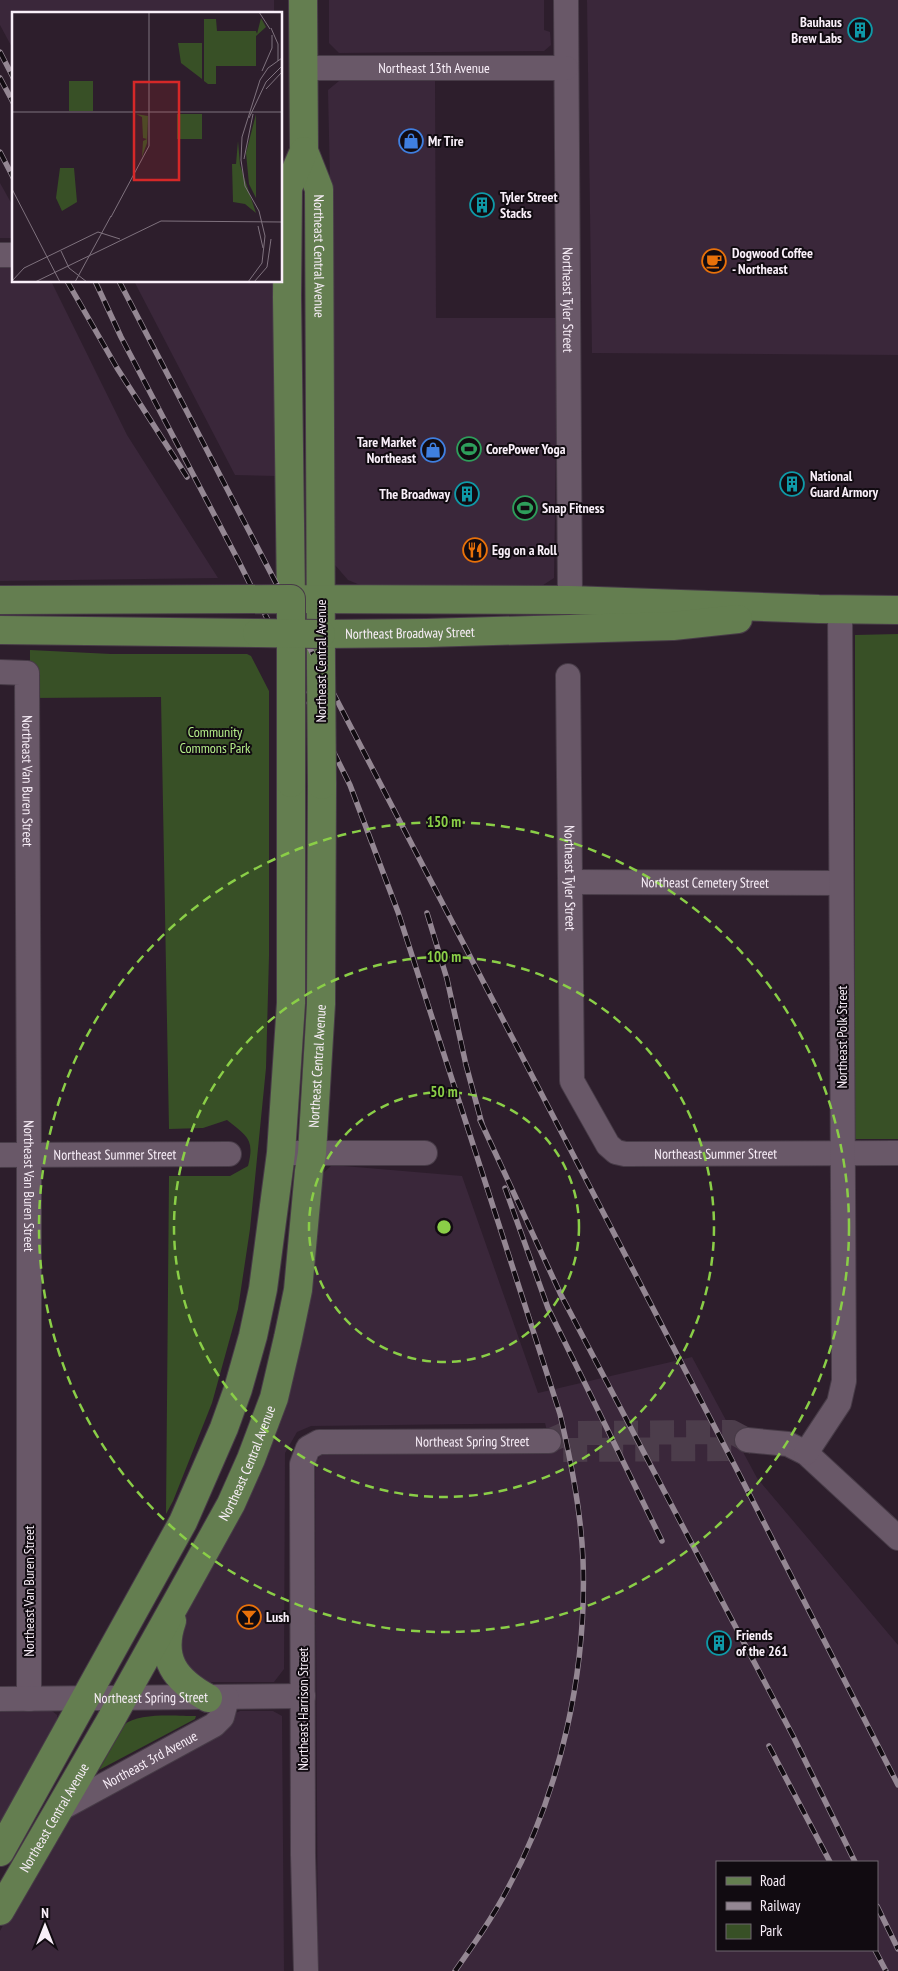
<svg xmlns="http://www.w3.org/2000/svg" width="898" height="1971" font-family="'PT Sans Narrow',sans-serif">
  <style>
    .built { fill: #3a273a; fill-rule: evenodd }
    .green { fill: #385026 }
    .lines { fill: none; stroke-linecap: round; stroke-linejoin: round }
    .minor-tunnel { stroke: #4c3d4b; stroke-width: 24; stroke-dasharray: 24 12; stroke-linecap: butt }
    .minor-casing { stroke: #473b47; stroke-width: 26 }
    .major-casing { stroke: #473b47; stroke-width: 30 }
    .minor { stroke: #695868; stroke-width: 24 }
    .major { stroke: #647e50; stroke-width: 28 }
    .rail-casing { stroke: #948793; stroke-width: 5.5 }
    .rail { stroke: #110b11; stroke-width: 4; stroke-dasharray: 11; stroke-linecap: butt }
    .major-bridge-casing { stroke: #473b47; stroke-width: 30; stroke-linecap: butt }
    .major-bridge { stroke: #647e50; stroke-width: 28 }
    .ring { fill: none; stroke: #8ace47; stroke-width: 2.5; stroke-dasharray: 9 6 }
    .labels { text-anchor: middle; stroke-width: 4; stroke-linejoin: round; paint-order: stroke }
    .poi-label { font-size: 14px; font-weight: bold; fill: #f9eff9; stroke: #110b11; text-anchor: start }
    .street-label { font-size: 14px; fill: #f9eff9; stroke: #110b11 }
    .park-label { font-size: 14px; fill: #b5ef8a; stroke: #110b11 }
    .inset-road { fill: none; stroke: #7f727e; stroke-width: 1 }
    .view { fill: #d62828; fill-opacity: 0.15; stroke: #d62828; stroke-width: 2.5 }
    .inset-edge { fill: none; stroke: #f9eff9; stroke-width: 2.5 }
    .centre { fill: #8ace47; stroke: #110b11; stroke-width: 2.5 }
    .ring-label { font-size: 15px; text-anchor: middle; font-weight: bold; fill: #8ace47; stroke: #110b11; stroke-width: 4; stroke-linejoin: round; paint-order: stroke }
  </style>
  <rect width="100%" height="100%" fill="#2d1e2c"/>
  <!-- built -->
  <g class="built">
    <polygon points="0,0 274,0 274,14 14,14 14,51 0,25"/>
    <polygon points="329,0 544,0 544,30 550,32 551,45 544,51 339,53 329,43"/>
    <polygon points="587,0 898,0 898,355 592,353"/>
    <polygon points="339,81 435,81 436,318 558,318 554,578 540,587 365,587 348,580 335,565 333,553 333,319 328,90"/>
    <polygon points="0,183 14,208 14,238 0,238"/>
    <polygon points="0,268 14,268 14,281 51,281 127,435 218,578 0,581"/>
    <polygon points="134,281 276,281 277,476 235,475"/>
    <path d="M332,1165l130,11 76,217 154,-36 65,121 141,167v326h-580l-3,-510 7,-6 230,-4 -7,-28 -234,3 -14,6 -12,21 -1,216 -10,13h-73l-27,-31v-19l74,-143 72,-313zM717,1862h160v88h-160z"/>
    <polygon points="37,1706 47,1707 57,1715 57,1727 0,1829 0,1711 17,1711"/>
    <polygon points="240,1711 273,1711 282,1716 284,1971 0,1971 0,1931 60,1819 226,1731 236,1713"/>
  </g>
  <!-- green -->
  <g class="green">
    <polygon points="898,634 898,1139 855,1139 855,635"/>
    <path d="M30,650l81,4h136l4,2 18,35v265l-3,112 -16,161 -12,80 -26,94 -39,98 -7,13 3,-338h61l18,-10c7,-27 -1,-30 -21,-46l-24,8 -34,1 -8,-432 -131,1z"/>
    <path d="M196,1716l-1,3 -96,51 25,-45c14,-13 53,-9 72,-9z"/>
  </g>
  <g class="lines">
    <!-- minor-tunnel -->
    <polygon class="minor-tunnel" points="732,1432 747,1440 736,1449 561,1450 549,1441 567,1433"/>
    <!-- minor casing -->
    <g class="minor-casing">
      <g id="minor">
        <path id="s1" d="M566,0l4,600"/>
        <path id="s2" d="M303,68h263"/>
        <polyline points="0,255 14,255"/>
        <path id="s3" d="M0,672l27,1 2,482v544"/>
        <path id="s4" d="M568,676l4,405 36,64 8,7 9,2 273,-1"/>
        <path id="s5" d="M570,882l271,1"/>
        <polyline points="281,1153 425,1153"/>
        <path id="s6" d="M0,1155l229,-1"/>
        <polyline points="747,1440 788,1444 806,1453 898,1538"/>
        <polyline points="806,1453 839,1403 844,1381 840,609"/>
        <path id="s7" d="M0,1699l303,-3"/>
        <path id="s8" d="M58,1810l156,-85 8,-8 5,-19"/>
        <path id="s9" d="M306,1971l-3,-116 -1,-391 6,-16 11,-6 230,-1"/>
      </g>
    </g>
    <!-- major casing -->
    <g class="major-casing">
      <g id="major">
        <path id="s10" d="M303,0l1,151 15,38 2,476"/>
        <polyline points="304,151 288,188 287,297 291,599 570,600 819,609 898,610"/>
        <polyline points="0,630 257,633"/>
        <path id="s11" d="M321,634l105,-1 247,-7 65,-7"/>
        <path d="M172,1621c-13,38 3,59 36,77"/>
        <polyline points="0,1852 183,1522 224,1428 238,1389 253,1336 263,1289 281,1153 291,1003 291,783"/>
        <path id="s12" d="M0,1911l109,-188 71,-127 51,-92 20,-45 23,-61 14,-60 10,-48 11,-119 3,-18 9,-149 1,-219"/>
      </g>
    </g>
    <!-- minor -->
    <use href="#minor" class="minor"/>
    <!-- major -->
    <use href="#major" class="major"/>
    <!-- rail casing -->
    <g class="rail-casing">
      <g id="rail">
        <polyline points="0,52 14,79"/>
        <polyline points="0,78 14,104"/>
        <polyline points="0,152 14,179"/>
        <polyline points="67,281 117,368 187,477"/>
        <path d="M95,281l26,56 117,223 112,225 48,127 162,502c11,48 21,97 23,146 4,111 -22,230 -75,328 -15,29 -34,56 -53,83"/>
        <polyline points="119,281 736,1468 898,1785"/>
        <polyline points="427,913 447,979 466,1065 482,1124"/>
        <polyline points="480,1120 561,1295 793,1736 855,1862"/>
        <polyline points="505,1188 548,1308 662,1541"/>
        <polyline points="769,1746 830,1862"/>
        <polyline points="877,1906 898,1949"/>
        <polyline points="875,1950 886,1971"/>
      </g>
    </g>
    <!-- rail -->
    <use href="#rail" class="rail"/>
    <!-- major-bridge casing -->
    <g class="major-bridge-casing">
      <g id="major-bridge">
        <polyline points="0,600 291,599 291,783"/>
        <polyline points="257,633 321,634"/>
        <polyline points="321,665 322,785"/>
      </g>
    </g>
    <!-- major-bridge -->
    <use href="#major-bridge" class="major-bridge"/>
  </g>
  <!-- distance rings -->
  <g class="ring">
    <circle cx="444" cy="1227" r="135"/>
    <circle cx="444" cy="1227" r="270"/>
    <circle cx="444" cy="1227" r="405"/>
  </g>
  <!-- icons -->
  <defs>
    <g id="building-ring" transform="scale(1.25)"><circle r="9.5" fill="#110b11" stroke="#0f9aa8" stroke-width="1.5"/><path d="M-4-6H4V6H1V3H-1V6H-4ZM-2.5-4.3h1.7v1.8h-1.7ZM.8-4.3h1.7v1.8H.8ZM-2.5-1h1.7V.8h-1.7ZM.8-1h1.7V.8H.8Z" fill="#0f9aa8"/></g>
    <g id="shop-ring" transform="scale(1.25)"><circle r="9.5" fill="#110b11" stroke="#3f7fe0" stroke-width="1.5"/><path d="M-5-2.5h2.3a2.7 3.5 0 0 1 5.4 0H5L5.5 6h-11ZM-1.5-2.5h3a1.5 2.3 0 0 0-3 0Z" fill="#3f7fe0"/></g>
    <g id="cafe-ring" transform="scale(1.25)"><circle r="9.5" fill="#110b11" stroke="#e8710a" stroke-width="1.5"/><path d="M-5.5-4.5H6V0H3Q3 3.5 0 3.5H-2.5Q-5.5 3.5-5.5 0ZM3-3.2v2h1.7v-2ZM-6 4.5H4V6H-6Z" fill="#e8710a"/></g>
    <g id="stadium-ring" transform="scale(1.25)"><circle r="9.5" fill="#110b11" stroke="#2e9e5b" stroke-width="1.5"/><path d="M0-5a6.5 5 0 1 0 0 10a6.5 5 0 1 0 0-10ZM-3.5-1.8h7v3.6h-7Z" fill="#2e9e5b"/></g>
    <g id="restaurant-ring" transform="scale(1.25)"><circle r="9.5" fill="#110b11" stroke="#e8710a" stroke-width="1.5"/><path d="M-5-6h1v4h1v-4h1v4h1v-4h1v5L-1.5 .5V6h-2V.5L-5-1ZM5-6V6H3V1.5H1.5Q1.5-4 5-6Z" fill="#e8710a"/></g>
    <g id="bar-ring" transform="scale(1.25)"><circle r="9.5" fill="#110b11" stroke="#e8710a" stroke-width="1.5"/><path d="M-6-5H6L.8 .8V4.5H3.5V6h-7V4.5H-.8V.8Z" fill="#e8710a"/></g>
  </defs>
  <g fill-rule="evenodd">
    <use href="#building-ring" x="860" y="30"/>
    <use href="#shop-ring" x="411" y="141"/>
    <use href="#building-ring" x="482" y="205"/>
    <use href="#cafe-ring" x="714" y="261"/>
    <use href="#stadium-ring" x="469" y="449"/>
    <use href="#shop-ring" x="433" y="450"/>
    <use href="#building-ring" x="792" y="484"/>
    <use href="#building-ring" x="467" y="494"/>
    <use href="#stadium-ring" x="525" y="508"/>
    <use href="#restaurant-ring" x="475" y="550"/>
    <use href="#bar-ring" x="249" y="1617"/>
    <use href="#building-ring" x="719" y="1643"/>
  </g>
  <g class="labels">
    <!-- poi labels -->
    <g class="poi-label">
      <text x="842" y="27" text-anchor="end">Bauhaus<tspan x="842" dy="16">Brew Labs</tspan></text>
      <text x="428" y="146">Mr Tire</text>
      <text x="500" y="202">Tyler Street<tspan x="500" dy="16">Stacks</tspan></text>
      <text x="732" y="258">Dogwood Coffee<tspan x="732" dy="16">- Northeast</tspan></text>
      <text x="416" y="447" text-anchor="end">Tare Market<tspan x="416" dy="16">Northeast</tspan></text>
      <text x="486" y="454">CorePower Yoga</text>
      <text x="810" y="481">National<tspan x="810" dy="16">Guard Armory</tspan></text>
      <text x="450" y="499" text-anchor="end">The Broadway</text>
      <text x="542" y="513">Snap Fitness</text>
      <text x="492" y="555">Egg on a Roll</text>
      <text x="266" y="1622">Lush</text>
      <text x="736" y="1640">Friends<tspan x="736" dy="16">of the 261</tspan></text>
    </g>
    <!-- street labels -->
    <g class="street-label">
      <text dy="5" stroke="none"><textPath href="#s2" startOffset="131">Northeast 13th Avenue</textPath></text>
      <text dy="5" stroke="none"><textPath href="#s10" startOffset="259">Northeast Central Avenue</textPath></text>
      <text dy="5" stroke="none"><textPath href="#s1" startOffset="300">Northeast Tyler Street</textPath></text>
      <text dy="5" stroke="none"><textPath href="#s11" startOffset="89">Northeast Broadway Street</textPath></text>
      <text transform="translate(321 661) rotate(-90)" y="5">Northeast Central Avenue</text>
      <text dy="5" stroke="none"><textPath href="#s3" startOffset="135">Northeast Van Buren Street</textPath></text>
      <text dy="5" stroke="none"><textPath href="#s4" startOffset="202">Northeast Tyler Street</textPath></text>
      <text dy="5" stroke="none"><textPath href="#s5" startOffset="135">Northeast Cemetery Street</textPath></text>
      <text transform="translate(842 1037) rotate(-90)" y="5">Northeast Polk Street</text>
      <text dy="5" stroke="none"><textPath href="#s12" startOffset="918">Northeast Central Avenue</textPath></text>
      <text dy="5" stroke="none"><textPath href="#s6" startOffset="115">Northeast Summer Street</textPath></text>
      <text dy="5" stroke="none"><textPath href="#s4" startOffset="589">Northeast Summer Street</textPath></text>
      <text dy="5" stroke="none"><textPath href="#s3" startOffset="540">Northeast Van Buren Street</textPath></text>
      <text dy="5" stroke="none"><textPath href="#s9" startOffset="690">Northeast Spring Street</textPath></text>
      <text dy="5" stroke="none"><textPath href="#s12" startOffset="512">Northeast Central Avenue</textPath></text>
      <text transform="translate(29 1591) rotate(-90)" y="5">Northeast Van Buren Street</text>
      <text dy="5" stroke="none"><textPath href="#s7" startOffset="151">Northeast Spring Street</textPath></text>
      <text transform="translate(303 1709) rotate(-90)" y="5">Northeast Harrison Street</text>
      <text dy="5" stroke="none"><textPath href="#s8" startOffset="105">Northeast 3rd Avenue</textPath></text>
      <text dy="5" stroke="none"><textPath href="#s12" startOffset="108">Northeast Central Avenue</textPath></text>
    </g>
    <!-- park labels -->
    <g class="park-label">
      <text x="215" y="737">Community<tspan x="215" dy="16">Commons Park</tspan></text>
    </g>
  </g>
  <!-- overview -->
  <g transform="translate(12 12)">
    <rect width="270" height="270" fill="#2d1e2c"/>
    <path d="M249,6l5,9 -10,9v30h-40v18h-8l-4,-3v-62h12l1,12h39l1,3zM166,31h24v36l-21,-16zM57,69h24v30h-24zM124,102l12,2 -1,27 -5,14 1,-16 4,-2 -4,-1 -1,-21zM165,102h25v25h-25zM244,102v84l-7,-14 -3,-31zM226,129l2,24 16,48 -11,-9 -12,-2 -1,-38h4zM48,156h14l3,34 -15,9 -6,-13z" fill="#385026"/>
    <path class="inset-road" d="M247,0l11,17M259,16l7,16v17M250,59l10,-23v-13M254,77l16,-17M0,100h270M237,106l17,-36 16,-16M232,147l9,-45M0,177l48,93M99,205l38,-71v-134M246,214l5,22M49,239l8,17 18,14M0,269l12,-13 74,-36 22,7M23,270l126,-61 121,1M63,270l36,-66M236,270l14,-19 3,-27 -6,-25 -14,-25 -4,-26 1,-23 18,-57 8,-12 14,-10M242,270l13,-15 4,-28"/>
    <path class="view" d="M122,70h45v98h-45z"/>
    <rect width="270" height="270" class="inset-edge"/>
  </g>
  <circle cx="444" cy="1227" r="8" class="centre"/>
  <g class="ring-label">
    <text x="444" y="827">150 m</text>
    <text x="444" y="962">100 m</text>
    <text x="444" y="1097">50 m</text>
  </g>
  <!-- legend -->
  <rect x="716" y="1861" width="162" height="90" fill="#110b11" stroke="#6e666e"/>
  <rect x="726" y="1877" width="25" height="8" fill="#647e50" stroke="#6e666e"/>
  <text x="760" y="1886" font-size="15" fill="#f9eff9">Road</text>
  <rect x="726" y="1902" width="25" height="8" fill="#948793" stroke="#6e666e"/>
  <text x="760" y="1911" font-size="15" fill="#f9eff9">Railway</text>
  <rect x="726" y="1924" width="25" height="15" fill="#385026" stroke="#6e666e"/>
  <text x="760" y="1936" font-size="15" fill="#f9eff9">Park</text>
  <!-- north arrow -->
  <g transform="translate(45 1926)" stroke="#110b11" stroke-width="4" paint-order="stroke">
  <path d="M0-4L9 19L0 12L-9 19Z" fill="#f9eff9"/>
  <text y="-8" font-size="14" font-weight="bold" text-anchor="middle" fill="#f9eff9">N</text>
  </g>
</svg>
